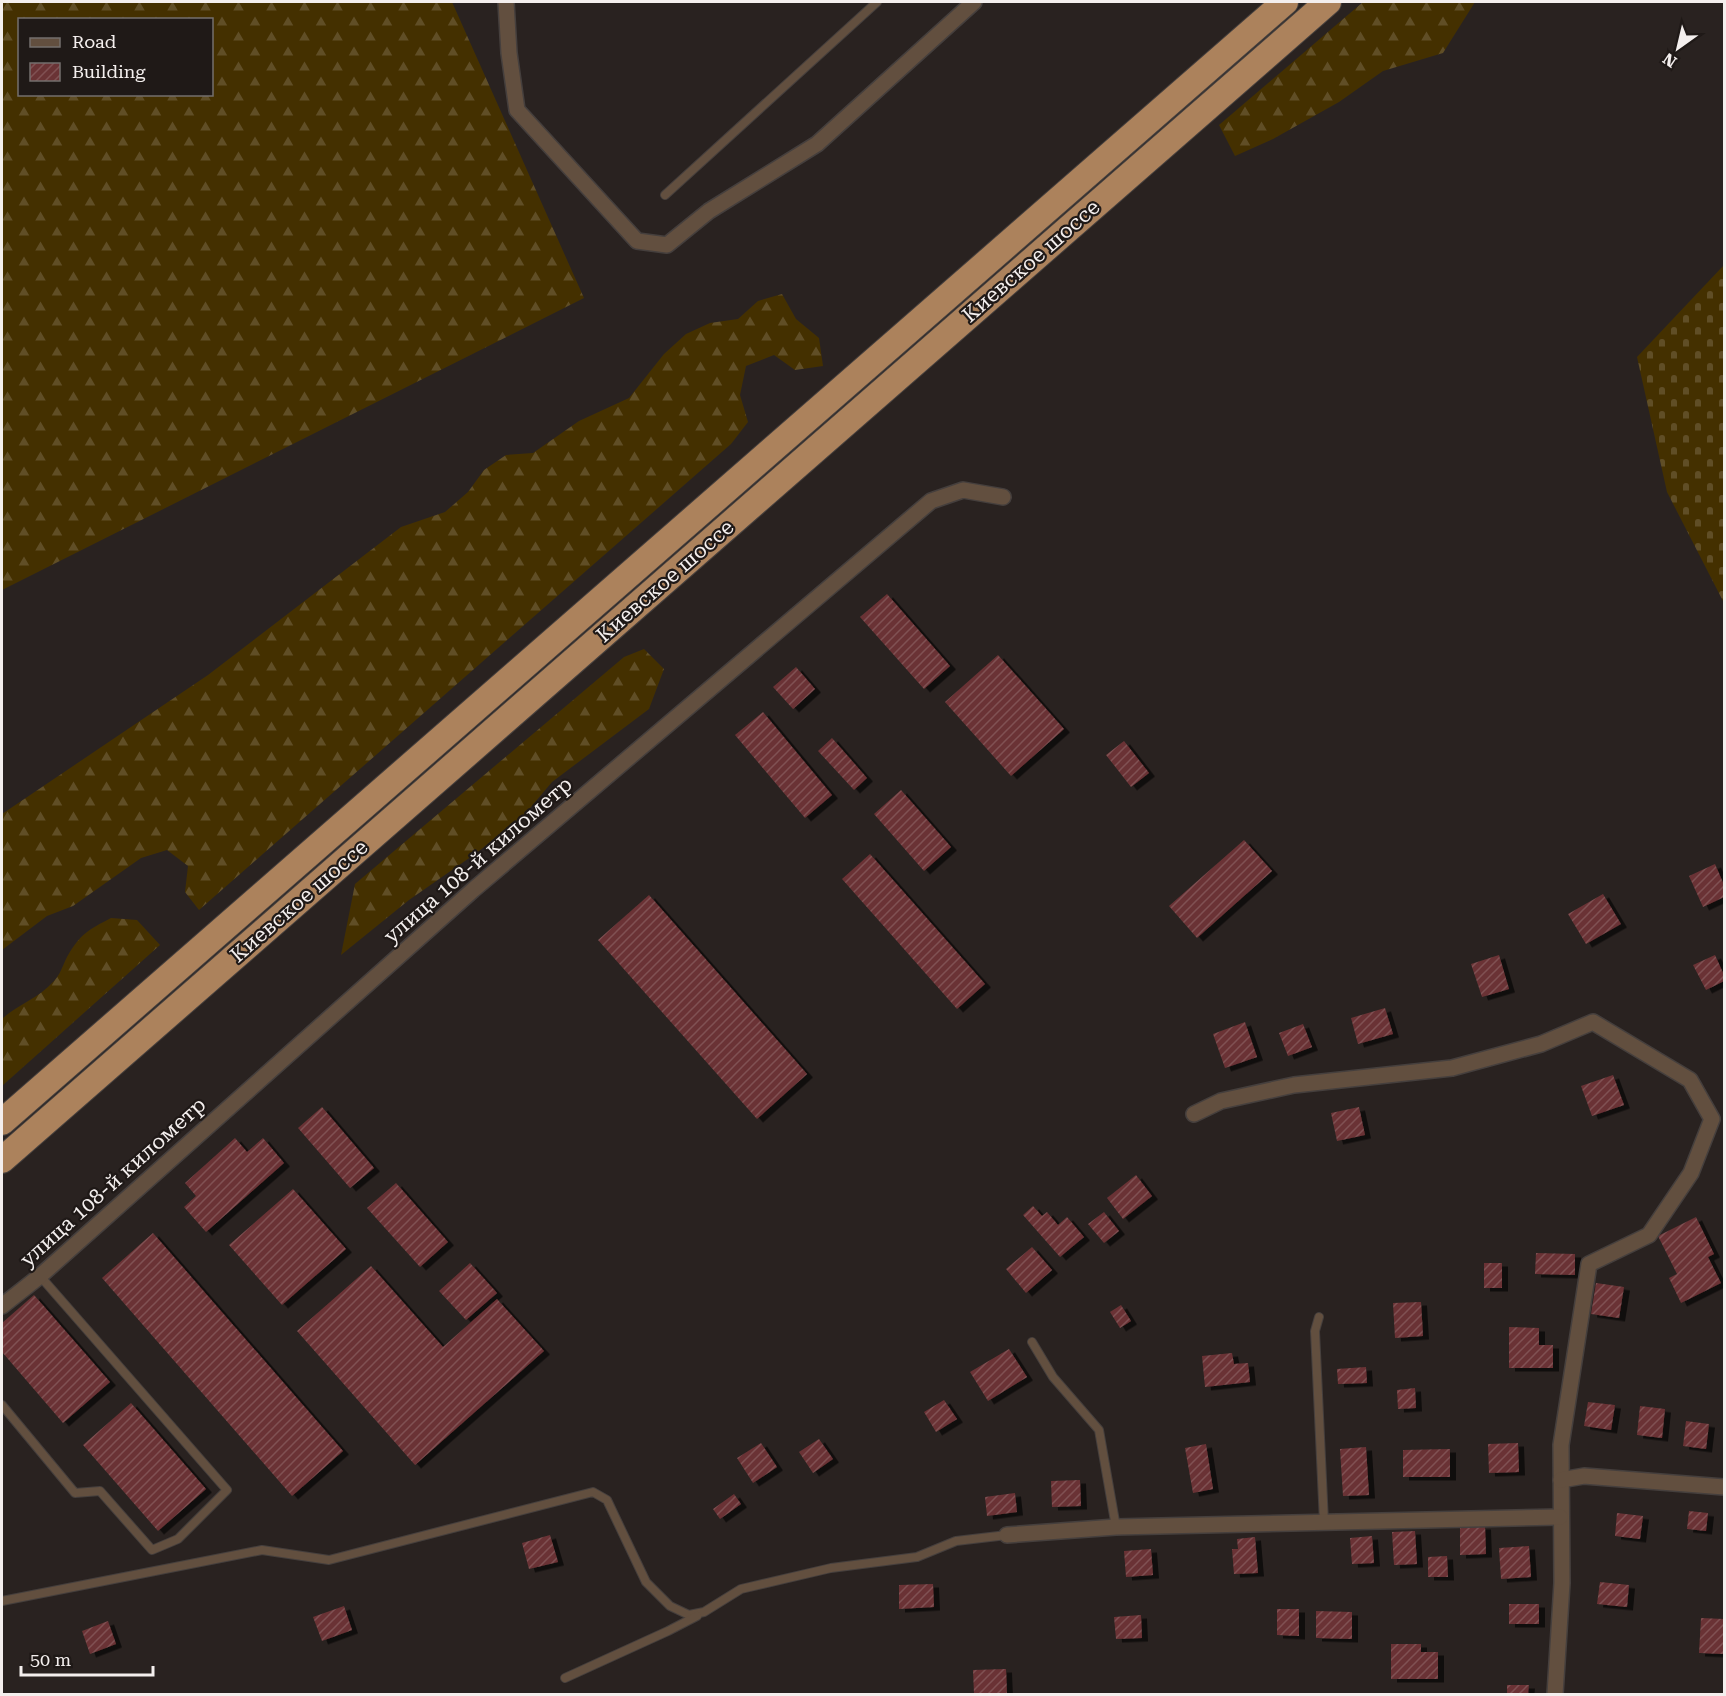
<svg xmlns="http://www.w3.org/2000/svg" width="1726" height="1696" font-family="'Roboto Serif',serif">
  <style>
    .forest { fill: url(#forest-firs); fill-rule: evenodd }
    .cemetery { fill: url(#cemetery-stones) }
    .building { fill: url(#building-hatch); filter: url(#shadow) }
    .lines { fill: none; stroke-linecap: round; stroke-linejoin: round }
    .service-casing { stroke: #453f3d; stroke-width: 10 }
    .minor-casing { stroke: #453f3d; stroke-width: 18 }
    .trunk-casing { stroke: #453f3d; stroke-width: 28 }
    .service { stroke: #624f3f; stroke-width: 8 }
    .minor { stroke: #624f3f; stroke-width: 15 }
    .trunk { stroke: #ac825c; stroke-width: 26 }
    .labels { text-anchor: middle; stroke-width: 4.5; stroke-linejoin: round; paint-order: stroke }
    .street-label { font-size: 21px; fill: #f4efee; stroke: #1f1917 }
  </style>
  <defs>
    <pattern id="forest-firs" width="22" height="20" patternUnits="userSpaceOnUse" patternTransform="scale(1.5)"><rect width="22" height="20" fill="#443000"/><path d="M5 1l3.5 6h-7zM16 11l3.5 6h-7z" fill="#604e26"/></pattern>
    <pattern id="cemetery-stones" width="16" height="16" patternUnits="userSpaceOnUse" patternTransform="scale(1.5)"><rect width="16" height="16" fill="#443000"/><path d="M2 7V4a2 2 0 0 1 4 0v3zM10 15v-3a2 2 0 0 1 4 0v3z" fill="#604e26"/></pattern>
    <pattern id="building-hatch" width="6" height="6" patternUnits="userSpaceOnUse" patternTransform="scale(1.5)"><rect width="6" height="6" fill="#6a3335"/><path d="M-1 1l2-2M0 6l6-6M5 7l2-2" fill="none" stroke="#805153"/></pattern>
    <filter id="shadow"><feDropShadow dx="6" dy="3.5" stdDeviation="0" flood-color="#0009"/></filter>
  </defs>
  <rect width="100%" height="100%" fill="#292220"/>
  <!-- forest -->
  <g class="forest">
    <path d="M2,2h450l132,296 -582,292zM20,20h192v74h-192z"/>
    <polygon points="1363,2 1475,2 1443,53 1383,71 1339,102 1273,139 1235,156 1219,125"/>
    <polygon points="782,294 796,319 819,338 823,366 795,370 774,355 746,366 740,395 748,422 731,444 199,910 185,892 188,866 167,850 141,858 73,906 47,916 2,950 2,814 208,675 401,527 445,512 468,492 484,470 506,455 533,453 579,421 629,398 664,354 686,334 710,323 738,319 758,301"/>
    <polygon points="644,649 664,669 649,709 552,782 520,820 475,854 409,900 341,955 355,884 624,657"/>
    <path d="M111,918l26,2 23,25 -158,141v-67c16,-15 36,-20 52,-38 6,-6 9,-16 13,-24 13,-23 21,-27 44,-39z"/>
  </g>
  <!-- cemetery -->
  <polygon class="cemetery" points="1724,265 1724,603 1667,492 1637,357"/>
  <!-- building -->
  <g class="building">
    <polygon points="887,594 950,666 924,689 860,617"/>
    <polygon points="998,655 1064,729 1011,776 945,702"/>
    <polygon points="796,667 815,689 793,709 773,687"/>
    <polygon points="763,712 832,795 805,818 735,735"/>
    <polygon points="832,738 867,778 854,790 818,751"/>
    <polygon points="1124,741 1149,773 1131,787 1106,755"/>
    <polygon points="901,790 951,847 924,871 874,814"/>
    <polygon points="1244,840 1272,871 1197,938 1169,906"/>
    <polygon points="870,854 985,984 957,1009 842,879"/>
    <polygon points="1715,864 1724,885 1724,897 1703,907 1689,876"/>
    <polygon points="1603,894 1621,924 1586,944 1568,914"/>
    <polygon points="649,895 807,1074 757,1119 598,940"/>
    <polygon points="1499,955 1509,989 1482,997 1471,964"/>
    <polygon points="1715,955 1724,975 1724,981 1706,990 1693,965"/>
    <polygon points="1385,1008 1393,1034 1358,1044 1351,1018"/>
    <polygon points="1245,1022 1257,1057 1225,1068 1213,1034"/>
    <polygon points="1303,1024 1312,1047 1288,1056 1279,1033"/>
    <polygon points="1613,1075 1624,1105 1592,1116 1581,1086"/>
    <polygon points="322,1107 374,1168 350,1188 298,1128"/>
    <polygon points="1359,1107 1365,1135 1337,1141 1331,1113"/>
    <polygon points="235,1138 247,1152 263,1138 284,1163 206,1232 184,1207 196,1196 185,1183"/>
    <polygon points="1136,1175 1152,1196 1123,1219 1107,1198"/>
    <polygon points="396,1183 448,1242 420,1267 367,1208"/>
    <polygon points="293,1189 346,1249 282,1305 229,1245"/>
    <polygon points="1033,1206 1042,1216 1047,1212 1058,1225 1067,1217 1084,1237 1060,1257 1023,1215"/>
    <polygon points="1104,1212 1119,1231 1104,1243 1088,1224"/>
    <polygon points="1696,1217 1714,1254 1708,1257 1721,1283 1681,1303 1669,1278 1677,1274 1658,1236"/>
    <polygon points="153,1233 343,1451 292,1496 102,1278"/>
    <polygon points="1032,1247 1052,1270 1026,1293 1006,1269"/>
    <polygon points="1536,1253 1575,1254 1575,1275 1535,1274"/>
    <polygon points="470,1263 497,1293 466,1320 439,1291"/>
    <rect x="1484" y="1263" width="18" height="25"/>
    <polygon points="371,1266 443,1347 497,1299 544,1351 415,1465 297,1331"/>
    <polygon points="1596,1283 1624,1287 1619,1318 1591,1314"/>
    <polygon points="34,1295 110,1382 63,1423 2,1352 2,1323"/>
    <polygon points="1421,1302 1423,1336 1395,1338 1393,1303"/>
    <polygon points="1121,1305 1131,1321 1120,1328 1110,1312"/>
    <polygon points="1509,1327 1539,1328 1539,1345 1553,1345 1553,1368 1509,1368"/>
    <polygon points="1009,1349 1027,1377 988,1401 970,1372"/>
    <polygon points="1232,1353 1234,1364 1248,1363 1250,1382 1205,1387 1202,1356"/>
    <polygon points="1366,1367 1367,1383 1338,1384 1337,1369"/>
    <polygon points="1415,1388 1416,1408 1398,1409 1397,1390"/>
    <polygon points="944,1400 957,1419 936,1432 924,1412"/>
    <polygon points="1588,1402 1615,1405 1611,1430 1584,1426"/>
    <polygon points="131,1403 206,1489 158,1531 83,1445"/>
    <polygon points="1640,1406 1665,1409 1662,1438 1637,1435"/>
    <polygon points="1686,1421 1709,1424 1706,1449 1683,1446"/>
    <polygon points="819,1439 833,1459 813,1473 799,1452"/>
    <polygon points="761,1443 777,1467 753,1483 737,1458"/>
    <polygon points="1518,1443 1519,1472 1489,1473 1488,1444"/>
    <polygon points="1206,1444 1213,1489 1193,1493 1185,1448"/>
    <polygon points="1366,1447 1369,1495 1343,1496 1340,1449"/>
    <polygon points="1450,1449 1450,1477 1403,1477 1403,1450"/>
    <polygon points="1080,1480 1081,1506 1052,1507 1051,1481"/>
    <polygon points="1015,1493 1017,1512 987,1516 985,1497"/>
    <polygon points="734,1494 741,1504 720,1519 713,1509"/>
    <polygon points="1689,1511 1708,1513 1706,1531 1687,1529"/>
    <polygon points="1617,1513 1643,1516 1640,1539 1615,1536"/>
    <polygon points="1460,1526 1485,1526 1486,1554 1460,1555"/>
    <polygon points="1415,1531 1417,1564 1394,1565 1392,1532"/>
    <polygon points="550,1535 558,1562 529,1569 522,1543"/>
    <polygon points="1372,1536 1374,1563 1352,1564 1350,1538"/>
    <polygon points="1255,1537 1258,1573 1234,1574 1232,1549 1238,1549 1237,1539"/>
    <polygon points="1529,1546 1531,1577 1501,1579 1499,1548"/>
    <polygon points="1151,1549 1153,1575 1126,1577 1124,1551"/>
    <polygon points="1447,1556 1448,1577 1428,1577 1428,1557"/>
    <polygon points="1600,1582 1629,1585 1627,1607 1597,1604"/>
    <polygon points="933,1584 934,1607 899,1609 899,1585"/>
    <rect x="1509" y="1604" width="30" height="20"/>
    <polygon points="344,1606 352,1630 322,1641 313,1617"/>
    <polygon points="1277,1609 1299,1609 1299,1636 1277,1635"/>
    <polygon points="1316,1611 1352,1612 1352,1639 1316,1638"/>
    <polygon points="1141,1615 1142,1638 1116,1639 1114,1617"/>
    <polygon points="1701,1618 1724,1619 1724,1654 1699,1653"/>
    <polygon points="108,1621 116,1644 90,1654 82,1631"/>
    <polygon points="1391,1644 1421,1644 1421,1652 1438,1652 1438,1679 1391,1679"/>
    <polygon points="1006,1669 1007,1694 974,1694 973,1670"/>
    <polygon points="1507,1685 1529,1685 1528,1694 1507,1694"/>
  </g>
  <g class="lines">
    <!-- service casing -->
    <g class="service-casing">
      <g id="service">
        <polyline points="665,195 877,2"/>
        <polyline points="1319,1317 1315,1331 1324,1522"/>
        <polyline points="1032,1342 1053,1377 1099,1430 1116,1527"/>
        <polyline points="2,1405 75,1493 100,1491 152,1550 178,1539 227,1490 40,1276"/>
        <polyline points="2,1601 262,1550 329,1560 593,1492 607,1500 646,1582 670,1606 689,1615 704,1612 741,1589 831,1568 917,1557 956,1541 1007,1535"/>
        <polyline points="565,1678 668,1631 697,1616"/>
      </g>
    </g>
    <!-- minor casing -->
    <g class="minor-casing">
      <g id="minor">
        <polyline points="506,2 509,53 517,110 637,241 667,245 709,211 817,144 974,2"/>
        <polyline points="1194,1114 1221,1101 1294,1085 1452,1068 1541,1044 1593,1022 1690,1080 1712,1119 1691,1173 1649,1235 1589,1264 1561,1445 1562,1583 1555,1694"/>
        <polyline points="2,1306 40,1276 473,890 931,501 963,490 1003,497"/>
        <polyline points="1561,1480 1584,1476 1724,1487"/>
        <polyline points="1007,1535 1116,1527 1560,1517"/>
      </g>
    </g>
    <!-- trunk casing -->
    <g class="trunk-casing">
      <g id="trunk">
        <polyline points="2,1122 1285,2"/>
        <polyline points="2,1160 1328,2"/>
      </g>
    </g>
    <!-- service -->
    <use href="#service" class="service"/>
    <!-- minor -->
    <use href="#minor" class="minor"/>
    <!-- trunk -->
    <use href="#trunk" class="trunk"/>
  </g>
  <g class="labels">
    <!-- street labels -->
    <g class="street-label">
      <text transform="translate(1031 261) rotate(-41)" y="7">Киевское шоссе</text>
      <text transform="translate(665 581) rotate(-41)" y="7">Киевское шоссе</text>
      <text transform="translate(478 860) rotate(-41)" y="7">улица 108-й километр</text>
      <text transform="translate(299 901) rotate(-41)" y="7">Киевское шоссе</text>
      <text transform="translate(113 1182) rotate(-42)" y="7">улица 108-й километр</text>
    </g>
  </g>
  <!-- border -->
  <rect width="1726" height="1696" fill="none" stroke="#f4efee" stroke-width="6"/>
  <!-- legend -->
  <rect x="18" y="18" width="195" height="78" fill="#1f1917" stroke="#746f6d" stroke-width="1.5"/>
  <rect x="30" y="38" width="30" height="9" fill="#624f3f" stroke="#746f6d" stroke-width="1.5"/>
  <text x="72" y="48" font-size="18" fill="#f4efee">Road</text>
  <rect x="30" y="63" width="30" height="18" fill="url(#building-hatch)" stroke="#746f6d" stroke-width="1.5"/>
  <text x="72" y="78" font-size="18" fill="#f4efee">Building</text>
  <!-- north arrow -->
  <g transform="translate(1678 48) rotate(214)" stroke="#1f1917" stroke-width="4.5" paint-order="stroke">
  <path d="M0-4.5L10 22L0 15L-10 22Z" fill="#f4efee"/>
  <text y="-9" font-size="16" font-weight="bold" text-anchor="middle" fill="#f4efee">N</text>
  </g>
  <!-- scale -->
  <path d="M21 1666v9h132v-9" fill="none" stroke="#f4efee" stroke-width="3"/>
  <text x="30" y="1666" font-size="18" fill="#f4efee" stroke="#1f1917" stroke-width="4.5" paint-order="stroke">50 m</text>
</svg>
